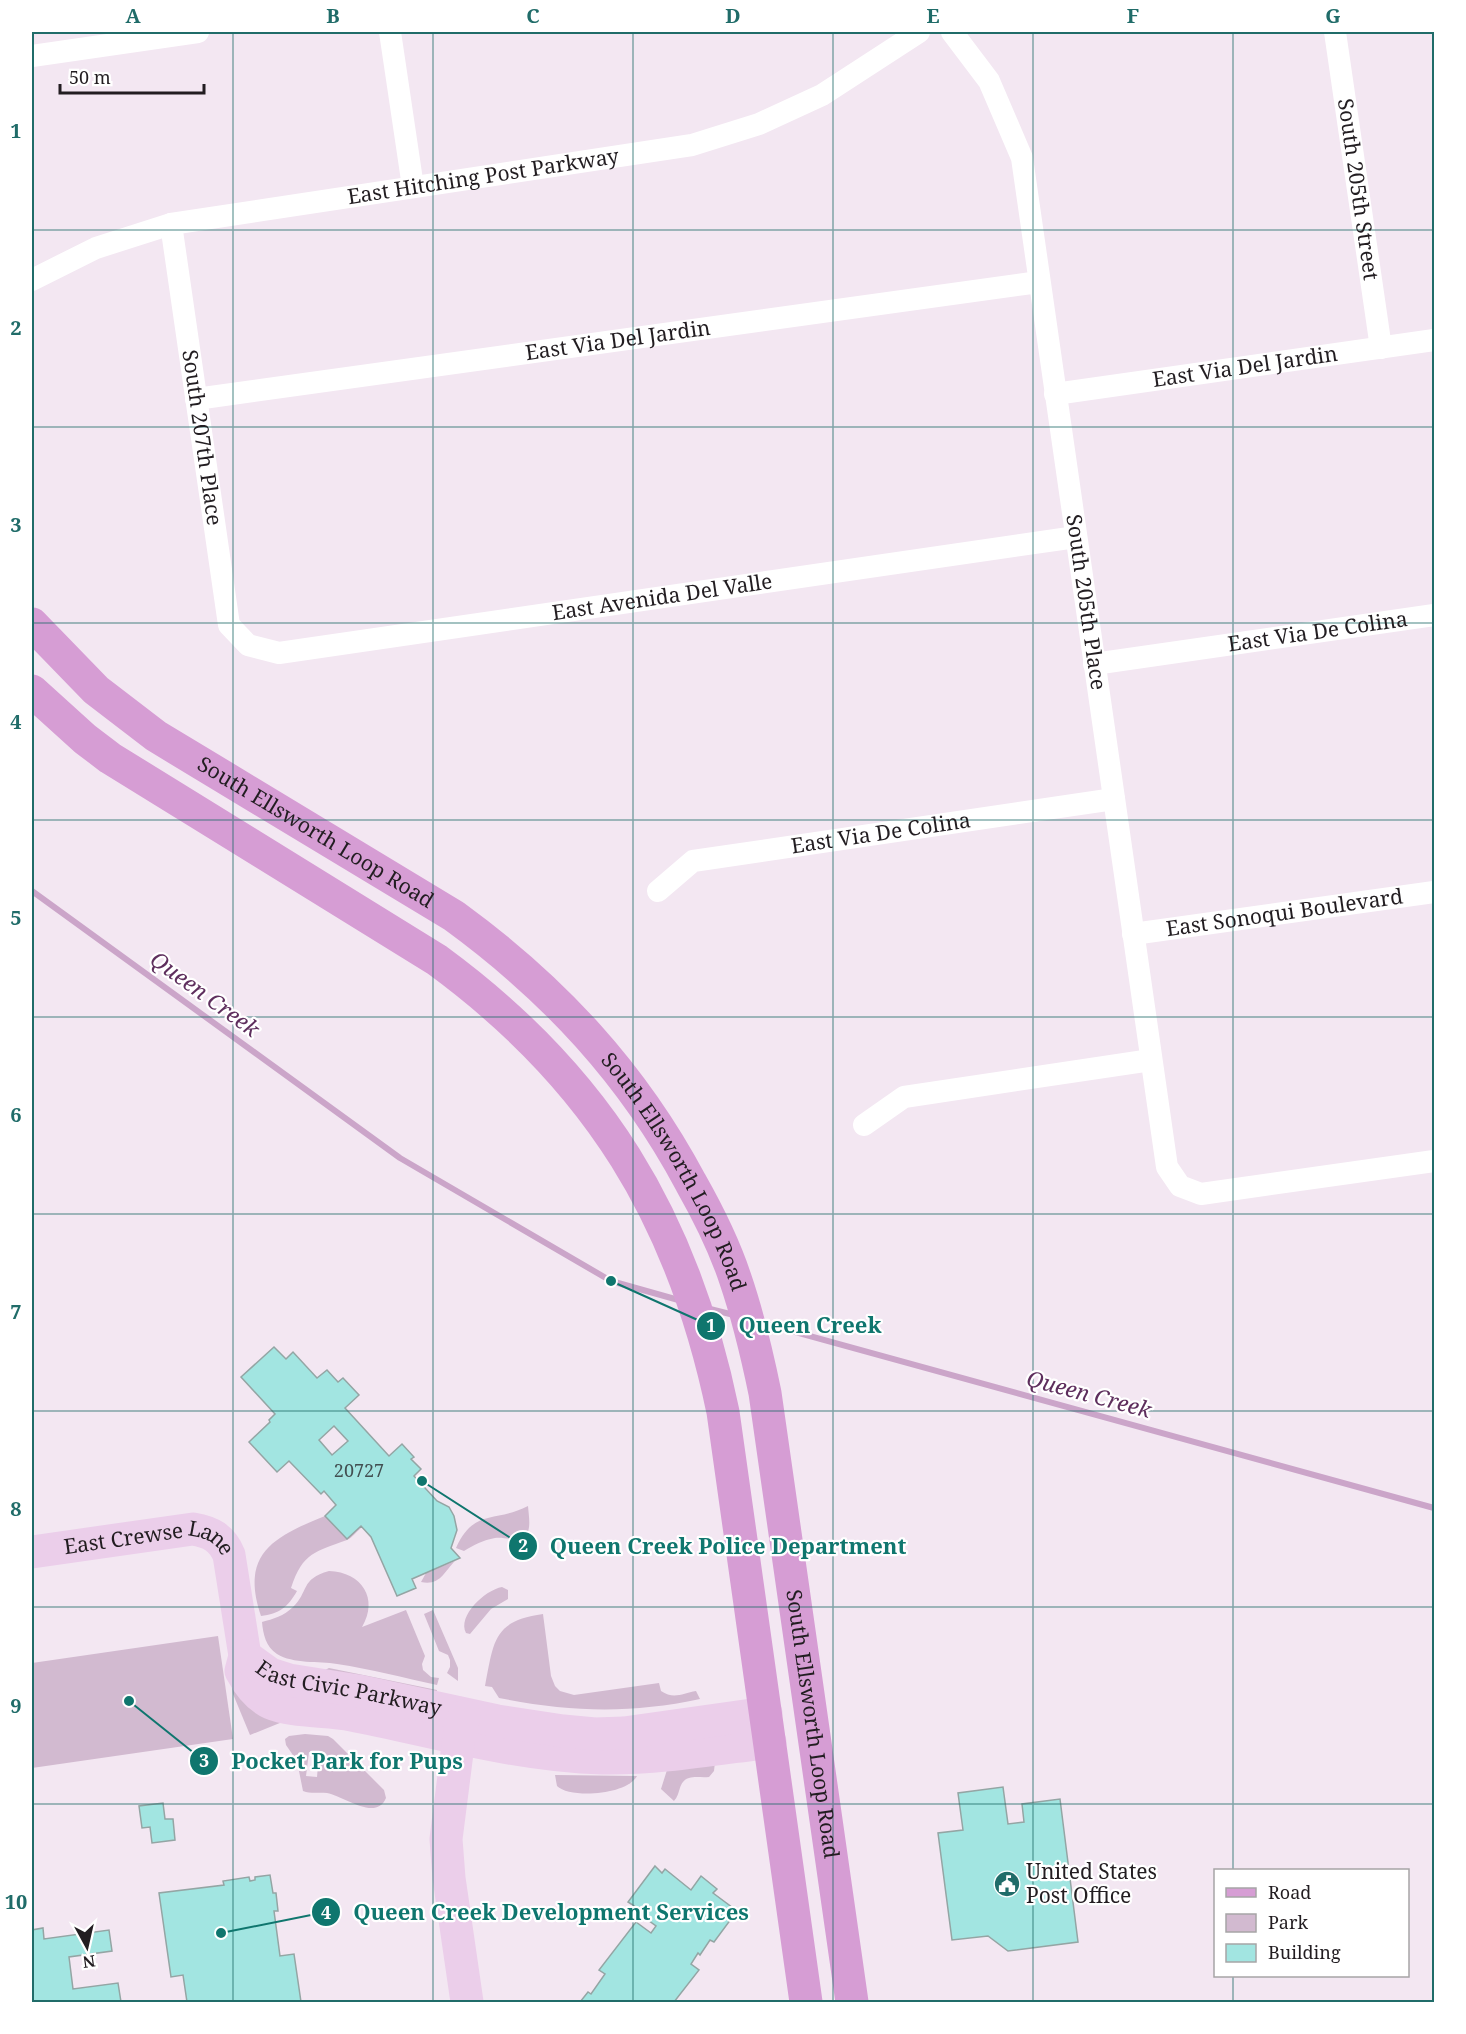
<svg xmlns="http://www.w3.org/2000/svg" width="1466" height="2034" font-family="'Noto Serif',serif">
  <style>
    .green { fill: #d2bad0; fill-rule: evenodd }
    .lines { fill: none; stroke-linecap: round; stroke-linejoin: round }
    .stream { stroke: #cba5c9; stroke-width: 6 }
    .building { fill: #a2e5e1; stroke: #94a5a4; stroke-width: 1.5; fill-rule: evenodd }
    .street { stroke: #fff; stroke-width: 22 }
    .secondary { stroke: #ebceea; stroke-width: 33 }
    .primary { stroke: #d69dd4; stroke-width: 33 }
    .grid { fill: none; stroke: #206c69; stroke-width: 1.5; stroke-opacity: 0.55 }
    .labels { text-anchor: middle; stroke-width: 4.5; stroke-linejoin: round; paint-order: stroke }
    .number-label { font-size: 18px; fill: #424f51 }
    .street-label { font-size: 21px; fill: #221d21; stroke: #fff }
    .poi-label { font-size: 21px; fill: #221d21; stroke: #fff; text-anchor: start }
    .water-label { font-size: 22px; font-style: italic; fill: #5e2e5d; stroke: #fff }
    .leader { fill: none; stroke: #0f766e; stroke-width: 2 }
    .callout-dot { fill: #0f766e; stroke: #fff; stroke-width: 2 }
    .mark-label { font-size: 18px; text-anchor: middle; font-weight: bold; fill: #fff }
    .callout-label { font-size: 22px; text-anchor: middle; font-weight: bold; fill: #0f766e; stroke: #fff; stroke-width: 4.5; stroke-linejoin: round; paint-order: stroke }
    .neatline { fill: none; stroke: #206c69; stroke-width: 2 }
    .grid-label { font-size: 20px; text-anchor: middle; font-weight: bold; fill: #206c69 }
  </style>
  <rect width="100%" height="100%" fill="#f3e7f2"/>
  <!-- green -->
  <g class="green">
    <path d="M528,1506c1,13 6,35 -14,33 -7,0 -13,-2 -19,-1 -12,2 -21,7 -31,13l-8,-3c18,-40 39,-25 72,-42z"/>
    <path d="M325,1516l22,23 14,-13 1,1c-5,4 -10,11 -15,13 -32,12 -44,12 -56,48l6,3c-9,16 -18,23 -36,25 -21,-62 12,-79 64,-100z"/>
    <path d="M455,1561c-11,11 -15,25 -34,21l5,-9z"/>
    <path d="M329,1571c33,1 50,28 33,56l44,-17 19,46 -3,8 1,6 8,7 8,1 -2,7c-33,-7 -66,-16 -100,-21 -18,-3 -44,0 -60,-10 -11,-7 -14,-20 -15,-32 11,-3 22,-6 31,-15 16,-15 7,-28 36,-36z"/>
    <path d="M502,1587l6,3v9l-17,10 -21,25 -4,-1c-9,-17 19,-43 36,-46z"/>
    <polygon points="433,1610 458,1668 458,1681 447,1673 450,1667 450,1660 448,1655 439,1651 424,1614"/>
    <path d="M543,1614l8,62 4,10 5,5 14,4 85,-12 2,8c13,9 22,2 35,0l4,8c-70,15 -131,13 -201,-1l-7,-11 -7,-1c9,-45 8,-65 58,-72z"/>
    <polygon points="218,1636 233,1739 32,1768 32,1663"/>
    <polygon points="329,1668 437,1690 436,1696 317,1674"/>
    <polygon points="230,1669 297,1716 250,1735 233,1694"/>
    <path d="M305,1734l23,2 5,3 51,51 2,8c-10,24 -42,-2 -59,-5 -9,-1 -16,1 -24,-2l-6,-30 -11,-16 -1,-6 4,-3zM309,1752l10,2 -2,23 -11,-1z"/>
    <path d="M715,1762l-1,9 -5,6c-7,1 -13,-1 -20,1 -11,3 -8,16 -15,23l-13,-12 6,-19z"/>
    <path d="M555,1775l82,1c-10,19 -67,23 -80,10z"/>
  </g>
  <g class="lines">
    <!-- stream -->
    <g class="stream">
      <polyline points="32,891 400,1158 611,1281 682,1301"/>
      <polyline points="706,1308 734,1315"/>
      <polyline points="759,1322 1434,1508"/>
    </g>
  </g>
  <!-- building -->
  <g class="building">
    <path d="M274,1347l12,12 7,-7 24,26 10,-8 11,12 5,-4 16,17 -14,13 44,48 13,-12 12,13 -3,2 10,10 -7,7 23,25 12,6 5,9 3,14 -6,18 9,10 -48,21 4,9 -19,8 -26,-59 -10,-11 -14,13 -22,-23 11,-11 -12,-14 -3,3 -32,-33 -12,11 -28,-30 21,-20 -1,-2 6,-6 -34,-37zM334,1426l14,15 -16,14 -13,-15z"/>
    <polygon points="1003,1787 1008,1824 1024,1822 1022,1804 1060,1799 1078,1942 1008,1951 988,1936 952,1940 938,1833 963,1830 958,1793"/>
    <polygon points="163,1803 165,1819 173,1819 175,1840 152,1843 150,1827 142,1828 139,1806"/>
    <polygon points="655,1866 662,1873 665,1869 691,1890 701,1876 717,1889 713,1893 737,1911 714,1942 710,1940 700,1955 698,1953 691,1964 699,1970 674,2002 580,2002 588,1992 591,1994 605,1974 599,1970 636,1922 651,1933 656,1926 634,1910 636,1907 628,1902"/>
    <polygon points="270,1875 273,1893 276,1893 278,1911 274,1911 280,1956 294,1954 301,2002 187,2002 183,1975 171,1977 159,1893 224,1885 223,1881 249,1877 250,1881 255,1880 255,1877"/>
    <polygon points="43,1928 44,1939 109,1930 112,1951 69,1957 73,1989 118,1983 121,2002 32,2002 32,1930"/>
  </g>
  <g class="lines">
    <!-- street -->
    <g class="street">
      <polyline points="390,32 413,187"/>
      <path id="s1" d="M952,32l37,49 33,77 145,1009 13,19 21,8 233,-33"/>
      <path id="s2" d="M1335,32l46,316"/>
      <polyline points="32,56 198,32"/>
      <path id="s3" d="M171,224l58,401 19,20 31,8 797,-116"/>
      <path id="s4" d="M32,280l64,-32 75,-24 521,-79 67,-21 63,-29 97,-63"/>
      <path id="s5" d="M1055,394l379,-54"/>
      <path id="s6" d="M196,399l843,-117"/>
      <path id="s7" d="M1094,664l340,-49"/>
      <path id="s8" d="M658,891l35,-30 421,-62"/>
      <path id="s9" d="M1133,934l301,-42"/>
      <polyline points="864,1125 904,1097 1151,1060"/>
    </g>
    <!-- secondary -->
    <g class="secondary">
      <path id="s10" d="M32,1552l161,-23c18,3 29,9 36,26l16,101"/>
      <path d="M245,1656l-4,15c7,13 16,26 30,32 21,9 57,7 81,12 82,16 166,41 250,43 56,1 112,-9 168,-16"/>
      <path id="s11" d="M245,1656l25,18 19,6 69,11 139,30 66,10 32,3 29,-1 142,-20"/>
      <polyline points="464,1716 459,1737 446,1839 449,1878 467,2002"/>
    </g>
    <!-- primary -->
    <g class="primary">
      <path id="s12" d="M32,624l64,66 60,46 298,180c100,73 179,158 237,267 17,30 33,62 44,95 13,38 22,76 30,115l87,609"/>
      <path d="M32,691l53,48 25,19 327,202c161,118 246,258 286,452l83,590"/>
    </g>
  </g>
  <!-- grid -->
  <path class="grid" d="M233,32v1970M433,32v1970M633,32v1970M833,32v1970M1033,32v1970M1233,32v1838M32,230h1402M32,427h1402M32,623h1402M32,820h1402M32,1017h1402M32,1214h1402M32,1411h1402M32,1607h1402M32,1804h1402M1233,1976v26"/>
  <!-- icons -->
  <defs>
    <g id="civic-disc" transform="scale(1.35)"><circle r="9.5" fill="#206c69" stroke="#fff"/><path d="M-.6-6.5H3V-4.5H.6V-3L4-1V1h2V6H-6V1h2V-1L-.6-3ZM-1.2 2.5V6h2.4V2.5Z" fill="#fff"/></g>
  </defs>
  <g fill-rule="evenodd">
    <use href="#civic-disc" x="1007" y="1884"/>
  </g>
  <g class="labels">
    <!-- number labels -->
    <g class="number-label">
      <text x="359" y="1477">20727</text>
    </g>
    <!-- street labels -->
    <g class="street-label">
      <text dy="7" stroke="none"><textPath href="#s4" startOffset="466">East Hitching Post Parkway</textPath></text>
      <text dy="7" stroke="none"><textPath href="#s2" startOffset="159">South 205th Street</textPath></text>
      <text dy="7" stroke="none"><textPath href="#s6" startOffset="426">East Via Del Jardin</textPath></text>
      <text dy="7" stroke="none"><textPath href="#s5" startOffset="192">East Via Del Jardin</textPath></text>
      <text dy="7" stroke="none"><textPath href="#s3" startOffset="216">South 207th Place</textPath></text>
      <text dy="7" stroke="none"><textPath href="#s3" startOffset="852">East Avenida Del Valle</textPath></text>
      <text dy="7" stroke="none"><textPath href="#s1" startOffset="594">South 205th Place</textPath></text>
      <text dy="7" stroke="none"><textPath href="#s7" startOffset="226">East Via De Colina</textPath></text>
      <text dy="7" stroke="none"><textPath href="#s12" startOffset="354">South Ellsworth Loop Road</textPath></text>
      <text dy="7" stroke="none"><textPath href="#s8" startOffset="236">East Via De Colina</textPath></text>
      <text dy="7" stroke="none"><textPath href="#s9" startOffset="153">East Sonoqui Boulevard</textPath></text>
      <text dy="7" stroke="none"><textPath href="#s12" startOffset="858">South Ellsworth Loop Road</textPath></text>
      <text dy="7" stroke="none"><textPath href="#s10" startOffset="120">East Crewse Lane</textPath></text>
      <text dy="7" stroke="none"><textPath href="#s11" startOffset="111">East Civic Parkway</textPath></text>
      <text dy="7" stroke="none"><textPath href="#s12" startOffset="1434">South Ellsworth Loop Road</textPath></text>
    </g>
    <!-- poi labels -->
    <g class="poi-label">
      <text x="1026" y="1879">United States<tspan x="1026" dy="24">Post Office</tspan></text>
    </g>
    <!-- water labels -->
    <g class="water-label">
      <text transform="translate(205 994) rotate(36)" y="8">Queen Creek</text>
      <text transform="translate(1089 1394) rotate(15)" y="8">Queen Creek</text>
    </g>
  </g>
  <!-- callouts -->
  <path class="leader" d="M611 1281L711 1326M422 1481L523 1546M129 1701L204 1761M221 1933L326 1912"/>
  <g class="callout-dot">
    <circle cx="611" cy="1281" r="6"/>
    <circle cx="422" cy="1481" r="6"/>
    <circle cx="129" cy="1701" r="6"/>
    <circle cx="221" cy="1933" r="6"/>
    <circle cx="711" cy="1326" r="15"/>
    <circle cx="523" cy="1546" r="15"/>
    <circle cx="204" cy="1761" r="15"/>
    <circle cx="326" cy="1912" r="15"/>
  </g>
  <g class="mark-label">
    <text x="711" y="1332">1</text>
    <text x="523" y="1552">2</text>
    <text x="204" y="1767">3</text>
    <text x="326" y="1919">4</text>
  </g>
  <g class="callout-label">
    <text x="810" y="1333">Queen Creek</text>
    <text x="728" y="1554">Queen Creek Police Department</text>
    <text x="347" y="1769">Pocket Park for Pups</text>
    <text x="551" y="1920">Queen Creek Development Services</text>
  </g>
  <!-- border -->
  <rect width="1466" height="2034" fill="none" stroke="#ffffff" stroke-width="66"/>
  <!-- legend -->
  <rect x="1214" y="1869" width="195" height="108" fill="#ffffff" stroke="#a7a5a6" stroke-width="1.5"/>
  <rect x="1226" y="1888" width="30" height="9" fill="#d69dd4" stroke="#a7a5a6" stroke-width="1.5"/>
  <text x="1268" y="1899" font-size="18" fill="#221d21">Road</text>
  <rect x="1226" y="1914" width="30" height="18" fill="#d2bad0" stroke="#a7a5a6" stroke-width="1.5"/>
  <text x="1268" y="1929" font-size="18" fill="#221d21">Park</text>
  <rect x="1226" y="1944" width="30" height="18" fill="#a2e5e1" stroke="#a7a5a6" stroke-width="1.5"/>
  <text x="1268" y="1959" font-size="18" fill="#221d21">Building</text>
  <!-- north arrow -->
  <g transform="translate(87 1947) rotate(172)" stroke="#ffffff" stroke-width="4.5" paint-order="stroke">
  <path d="M0-4.5L10 22L0 15L-10 22Z" fill="#221d21"/>
  <text y="-9" font-size="16" font-weight="bold" text-anchor="middle" fill="#221d21">N</text>
  </g>
  <!-- scale -->
  <path d="M60 84v9h144v-9" fill="none" stroke="#221d21" stroke-width="3"/>
  <text x="69" y="84" font-size="18" fill="#221d21" stroke="#ffffff" stroke-width="4.5" paint-order="stroke">50 m</text>
  <rect x="33" y="33" width="1400" height="1968" class="neatline"/>
  <g class="grid-label">
    <text x="133" y="23">A</text>
    <text x="333" y="23">B</text>
    <text x="533" y="23">C</text>
    <text x="733" y="23">D</text>
    <text x="933" y="23">E</text>
    <text x="1133" y="23">F</text>
    <text x="1333" y="23">G</text>
    <text x="16" y="138">1</text>
    <text x="16" y="335">2</text>
    <text x="16" y="532">3</text>
    <text x="16" y="729">4</text>
    <text x="16" y="925">5</text>
    <text x="16" y="1122">6</text>
    <text x="16" y="1319">7</text>
    <text x="16" y="1516">8</text>
    <text x="16" y="1713">9</text>
    <text x="16" y="1909">10</text>
  </g>
</svg>
